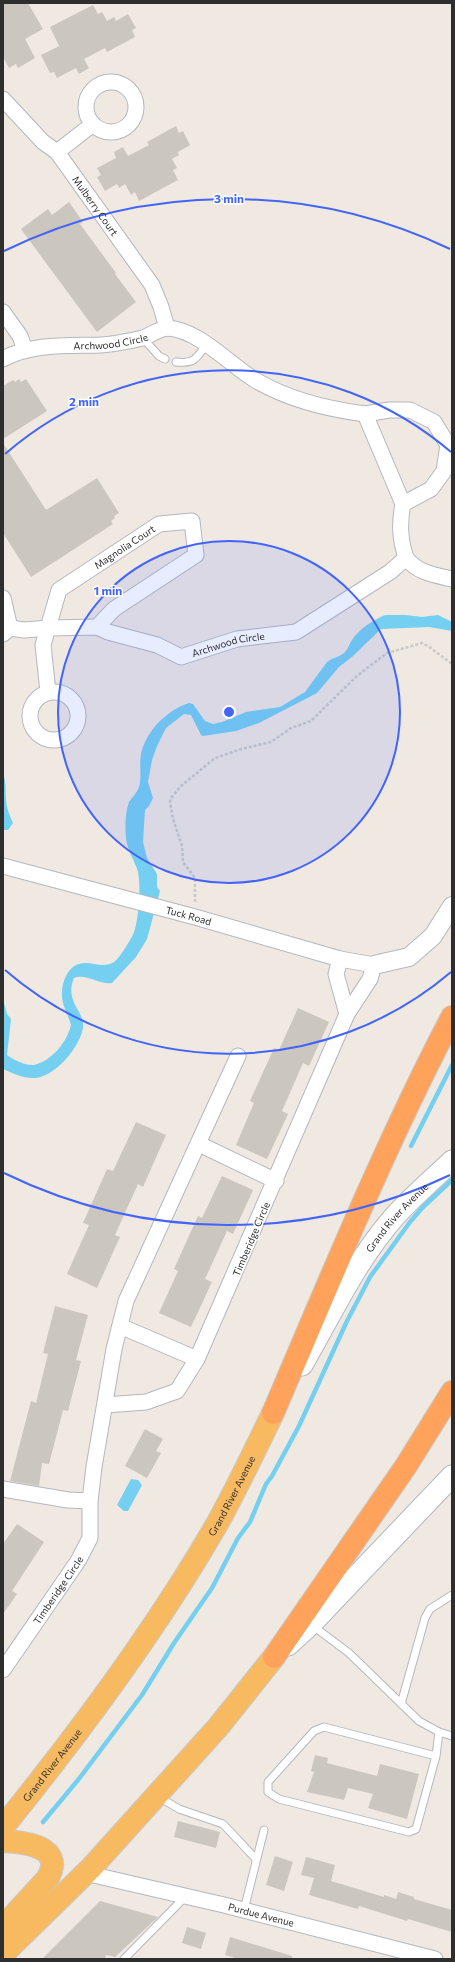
<svg xmlns="http://www.w3.org/2000/svg" width="455" height="1962" font-family="Commissioner,sans-serif">
  <style>
    .water { fill: #75cff0 }
    .lines { fill: none; stroke-linecap: round; stroke-linejoin: round }
    .stream { stroke: #75cff0; stroke-width: 4.5 }
    .building { fill: #cbc7bf }
    .service-casing { stroke: #b4b7c1; stroke-width: 9 }
    .minor-casing { stroke: #b4b7c1; stroke-width: 17 }
    .tertiary-casing { stroke: #b4b7c1; stroke-width: 20 }
    .secondary-casing { stroke: #b4b7c1; stroke-width: 23 }
    .trunk-casing { stroke: #c9c9c9; stroke-width: 24 }
    .motorway-casing { stroke: #c9c9c9; stroke-width: 24 }
    .path { stroke: #c9c9c9; stroke-width: 2.5; stroke-dasharray: 3 2; stroke-linecap: butt }
    .service { stroke: #fff; stroke-width: 7 }
    .minor { stroke: #fff; stroke-width: 15 }
    .tertiary { stroke: #fff; stroke-width: 18 }
    .secondary { stroke: #fff; stroke-width: 21 }
    .trunk { stroke: #f8ba60; stroke-width: 22 }
    .motorway { stroke: #ffa35c; stroke-width: 22 }
    .ring { fill: none; stroke: #4264fb; stroke-width: 2 }
    .labels { text-anchor: middle; stroke-width: 3; stroke-linejoin: round; paint-order: stroke }
    .street-label { font-size: 10px; fill: #2e2e2e; stroke: #fff }
    .centre { fill: #4264fb; stroke: #fff; stroke-width: 2 }
    .ring-label { font-size: 12px; text-anchor: middle; font-weight: bold; fill: #4264fb; stroke: #fff; stroke-width: 3; stroke-linejoin: round; paint-order: stroke }
  </style>
  <rect width="100%" height="100%" fill="#efe9e1"/>
  <!-- water -->
  <g class="water">
    <path d="M385,615h21l16,2 16,-2 14,7v9l-23,-4 -48,2 -28,27 -14,11 -22,26 -58,30 -23,8 -33,5 -2,-1 -10,-20 -7,-1 -18,14 -9,18 -5,14 -4,22 5,16 -4,8 -4,4 -2,32 4,16 10,16v13l3,4 -13,48 -11,18 -24,26c-12,2 -27,-10 -38,-5 -10,24 11,33 9,49 -2,19 -28,50 -48,51 -10,1 -23,-5 -32,-9v-70l4,15 4,5 -4,36c6,5 20,11 27,10 18,-4 33,-23 37,-40 -2,-7 -6,-15 -8,-22 -4,-15 3,-40 22,-40 9,0 20,5 29,-1 5,-3 18,-24 20,-30 5,-14 7,-46 4,-60 -3,-11 -11,-22 -12,-34 -1,-11 -1,-25 3,-36 3,-5 8,-9 10,-15 3,-10 0,-23 2,-33 5,-23 26,-44 48,-51l4,1 12,17 8,3 9,-2 24,-10 34,-5 25,-15 22,-30c6,-5 11,-4 17,-9 4,-4 5,-8 8,-13 8,-12 20,-19 33,-25z"/>
    <path d="M3,774c4,10 2,15 3,25 0,8 4,17 7,24l-5,7h-5z"/>
    <polygon points="131,1479 138,1480 142,1485 128,1511 124,1511 117,1505"/>
  </g>
  <g class="lines">
    <!-- stream -->
    <g class="stream">
      <polyline points="411,1146 452,1065"/>
      <polyline points="43,1822 78,1780 142,1695 174,1643 212,1588 238,1538 250,1522 266,1484 272,1476 299,1426 347,1321 370,1277 410,1222 422,1208 452,1180"/>
    </g>
  </g>
  <!-- building -->
  <g class="building">
    <polygon points="3,3 28,3 43,29 25,39 35,58 18,68 16,64 9,68 3,57"/>
    <polygon points="93,5 98,14 102,12 107,21 114,17 116,21 128,14 136,28 132,30 135,37 107,52 105,48 84,59 89,68 79,74 76,68 57,78 54,72 50,73 41,55 59,46 50,27"/>
    <polygon points="176,126 179,133 183,131 190,145 178,152 179,155 172,159 177,168 173,170 178,180 139,201 135,192 131,195 125,184 119,188 117,184 105,191 97,177 101,175 97,168 116,158 114,152 123,147 128,156 149,145 147,142"/>
    <polygon points="69,202 83,222 80,224 116,273 115,274 136,302 97,332 21,229 48,209 52,215"/>
    <polygon points="19,379 21,382 26,379 47,411 3,439 3,386 13,380 15,382"/>
    <polygon points="3,443 46,510 97,478 119,513 114,516 115,518 111,521 113,524 31,577 3,533"/>
    <polygon points="298,1008 329,1022 309,1066 303,1063 282,1111 288,1114 267,1159 236,1145 254,1103 250,1101 274,1048 279,1050"/>
    <polygon points="136,1122 166,1135 143,1187 138,1184 115,1235 120,1237 97,1288 67,1274 89,1225 83,1223 107,1169 113,1171"/>
    <polygon points="222,1176 253,1190 233,1234 227,1231 205,1279 212,1282 191,1327 159,1313 178,1271 174,1269 198,1216 202,1218"/>
    <polygon points="55,1306 88,1315 76,1360 81,1361 68,1411 63,1410 49,1464 42,1463 39,1486 10,1481 31,1401 36,1403 48,1354 43,1353"/>
    <polygon points="145,1429 163,1439 156,1451 161,1453 147,1478 125,1466"/>
    <polygon points="17,1524 44,1542 12,1591 17,1594 3,1614 3,1544"/>
    <polygon points="315,1755 328,1758 327,1763 377,1776 380,1764 419,1774 407,1819 368,1808 373,1794 348,1788 344,1800 307,1792 314,1772 311,1771"/>
    <polygon points="178,1821 220,1832 216,1848 174,1837"/>
    <polygon points="275,1856 293,1862 284,1891 266,1885"/>
    <polygon points="306,1857 335,1865 331,1881 384,1897 384,1895 396,1899 398,1892 414,1897 414,1899 452,1910 452,1932 408,1919 407,1921 359,1906 358,1909 309,1895 314,1878 301,1875"/>
    <polygon points="100,1901 158,1917 115,1957 106,1955 105,1959 42,1959"/>
    <polygon points="187,1927 206,1933 201,1949 182,1943"/>
    <polygon points="230,1937 292,1956 292,1959 238,1959 225,1955"/>
  </g>
  <g class="lines">
    <!-- service casing -->
    <g class="service-casing">
      <g id="service">
        <polyline points="143,338 159,356 165,359"/>
        <path d="M176,362c18,2 20,-3 30,-17"/>
        <polyline points="313,1626 349,1653 419,1721 439,1732 452,1736"/>
        <polyline points="401,1704 425,1618 430,1609 452,1595"/>
        <polyline points="436,1756 324,1727 314,1731 268,1782 268,1792 279,1799 409,1832 416,1829 436,1756 439,1732"/>
        <polyline points="159,1797 179,1809 223,1824 256,1859"/>
        <polyline points="244,1910 264,1830"/>
        <polyline points="124,1959 186,1896"/>
      </g>
    </g>
    <!-- minor casing -->
    <g class="minor-casing">
      <g id="minor">
        <circle cx="111" cy="107" r="25"/>
        <path id="s1" d="M3,99l40,43 14,10 95,133 9,22 6,21"/>
        <polyline points="57,152 93,124"/>
        <polyline points="3,312 20,336 25,350"/>
        <path id="s2" d="M3,359c29,-16 66,-13 98,-14 13,-1 29,-4 42,-7 7,-3 18,-10 25,-10 31,2 62,37 87,52 34,20 71,29 110,34l38,90"/>
        <path d="M406,558c12,15 28,17 46,21"/>
        <polyline points="3,598 10,628 3,634"/>
        <path id="s3" d="M10,628l14,2 25,-2 48,-1 11,5 49,13 24,12 56,-18 59,-7 94,-60 16,-14c-6,-19 -7,-34 -3,-54l28,-15 13,-18 4,-26 -14,-23 -24,-12h-21l-24,4"/>
        <path id="s4" d="M48,692l-5,-47 16,-55 100,-66 33,-3 4,34 -82,54 -17,18"/>
        <circle cx="54" cy="716" r="24"/>
        <path id="s5" d="M3,866l192,51 145,42 34,6 -4,14 -23,35 -150,345 -20,32 -31,11 -41,3"/>
        <polyline points="340,959 336,974 347,1014"/>
        <polyline points="199,1144 276,1181"/>
        <polyline points="120,1326 197,1359"/>
        <polyline points="3,1489 68,1500 90,1501"/>
        <path id="s6" d="M3,1670l75,-109 12,-23v-37l4,-34 20,-118 12,-48 112,-245"/>
        <path id="s7" d="M85,1873l139,32 211,54"/>
      </g>
    </g>
    <!-- tertiary casing -->
    <g class="tertiary-casing">
      <polyline id="tertiary" points="374,965 409,957 433,936 452,906"/>
    </g>
    <!-- secondary casing -->
    <g class="secondary-casing">
      <g id="secondary">
        <path id="s8" d="M302,1365c29,-50 54,-105 93,-149 18,-20 38,-37 57,-55"/>
        <polyline points="288,1645 311,1624 452,1476"/>
      </g>
    </g>
    <!-- trunk casing -->
    <g class="trunk-casing">
      <g id="trunk">
        <path id="s9" d="M3,1827c77,-95 153,-197 214,-303 20,-36 38,-74 56,-111"/>
        <path d="M3,1841c21,1 62,5 45,37l-45,49"/>
        <polyline points="3,1954 91,1868 219,1726 274,1657"/>
      </g>
    </g>
    <!-- motorway casing -->
    <g class="motorway-casing">
      <g id="motorway">
        <path d="M273,1413c57,-133 112,-268 179,-396"/>
        <polyline points="274,1657 406,1466 452,1392"/>
      </g>
    </g>
    <!-- path -->
    <polyline class="path" points="195,902 195,878 183,862 182,846 173,819 170,802 171,798 181,786 215,758 241,749 271,742 291,728 311,721 358,675 387,653 422,643 428,646 452,664"/>
    <!-- service -->
    <use href="#service" class="service"/>
    <!-- minor -->
    <use href="#minor" class="minor"/>
    <!-- tertiary -->
    <use href="#tertiary" class="tertiary"/>
    <!-- secondary -->
    <use href="#secondary" class="secondary"/>
    <!-- trunk -->
    <use href="#trunk" class="trunk"/>
    <!-- motorway -->
    <use href="#motorway" class="motorway"/>
  </g>
  <!-- distance rings -->
  <circle cx="229" cy="712" r="171" fill="#4264fb" fill-opacity=".12"/>
  <g class="ring">
    <circle cx="229" cy="712" r="171"/>
    <path d="M451 972A342 342 0 0 1 5 970M5 454A342 342 0 0 1 451 452"/>
    <path d="M450 1175A513 513 0 0 1 4 1173M4 251A513 513 0 0 1 450 249"/>
  </g>
  <g class="labels">
    <!-- street labels -->
    <g class="street-label">
      <text dy="4" stroke="none"><textPath href="#s1" startOffset="142">Mulberry Court</textPath></text>
      <text dy="4" stroke="none"><textPath href="#s2" startOffset="110">Archwood Circle</textPath></text>
      <text dy="4" stroke="none"><textPath href="#s4" startOffset="183">Magnolia Court</textPath></text>
      <text dy="4" stroke="none"><textPath href="#s3" startOffset="226">Archwood Circle</textPath></text>
      <text dy="4" stroke="none"><textPath href="#s5" startOffset="192">Tuck Road</textPath></text>
      <text dy="4" stroke="none"><textPath href="#s8" startOffset="176">Grand River Avenue</textPath></text>
      <text transform="translate(251 1239) rotate(-67)" y="4">Timberidge Circle</text>
      <text dy="4" stroke="none"><textPath href="#s9" startOffset="403">Grand River Avenue</textPath></text>
      <text dy="4" stroke="none"><textPath href="#s6" startOffset="97">Timberidge Circle</textPath></text>
      <text dy="4" stroke="none"><textPath href="#s9" startOffset="79">Grand River Avenue</textPath></text>
      <text dy="4" stroke="none"><textPath href="#s7" startOffset="181">Purdue Avenue</textPath></text>
    </g>
  </g>
  <circle cx="229" cy="712" r="6" class="centre"/>
  <g class="ring-label">
    <text x="229" y="203">3 min</text>
    <text x="84" y="406">2 min</text>
    <text x="108" y="595">1 min</text>
  </g>
  <!-- border -->
  <rect width="455" height="1962" fill="none" stroke="#2e2e2e" stroke-width="8"/>
</svg>
